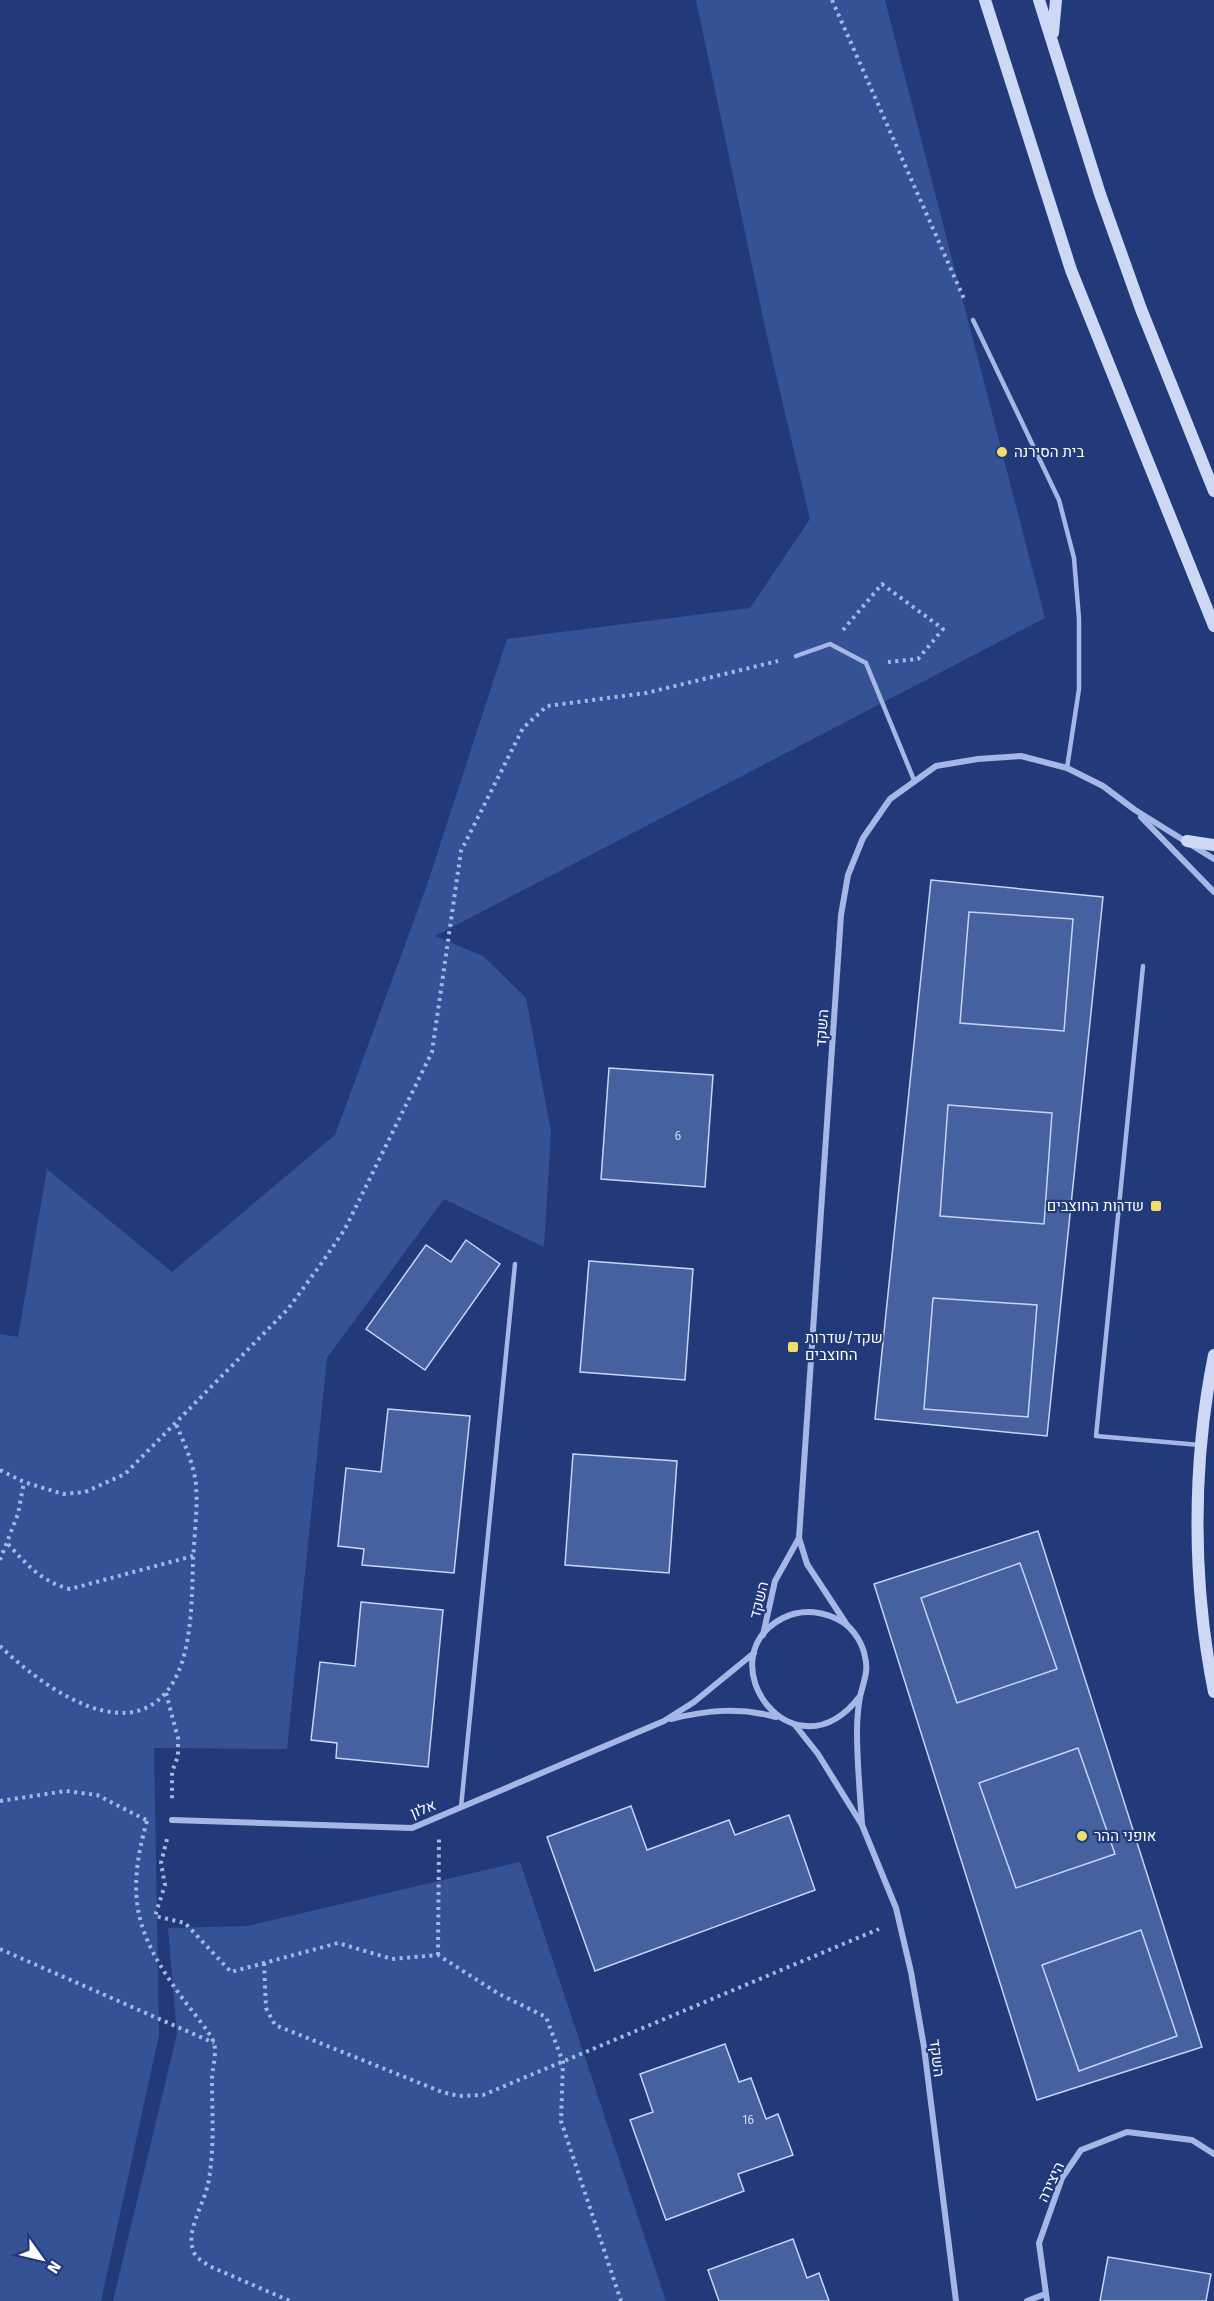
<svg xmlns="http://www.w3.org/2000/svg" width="1214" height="2301" font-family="'Fira Sans',Heebo,sans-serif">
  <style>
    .green { fill: #365297 }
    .building { fill: #4661a0; stroke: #c7d4f4; stroke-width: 1.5 }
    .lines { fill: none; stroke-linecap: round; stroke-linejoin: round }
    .path { stroke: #a4b7e5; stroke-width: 4; stroke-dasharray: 3 4.5; stroke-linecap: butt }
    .service { stroke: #a4b7e5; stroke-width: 4.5 }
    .minor { stroke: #a4b7e5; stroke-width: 6 }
    .secondary { stroke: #cdd8f4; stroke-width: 12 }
    .poi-dot { fill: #f0de67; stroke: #223a79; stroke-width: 2 }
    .labels { text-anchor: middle; stroke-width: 4.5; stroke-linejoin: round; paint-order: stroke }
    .number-label { font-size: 12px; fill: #d1d8e7 }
    .poi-label { font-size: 15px; fill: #fff; stroke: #223a79; text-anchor: start }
    .street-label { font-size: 15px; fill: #fff; stroke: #223a79 }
  </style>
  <rect width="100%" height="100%" fill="#223a79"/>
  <!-- green -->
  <g class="green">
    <polygon points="696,0 885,0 1045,618 435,936 483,956 526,998 551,1132 544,1247 444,1199 327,1358 287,1749 154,1748 159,2035 101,2301 0,2301 0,1334 18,1337 47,1169 172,1272 335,1135 427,885 507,639 750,608 810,519 766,332"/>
    <polygon points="520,1862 666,2301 113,2301 177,2034 168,1928 248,1926"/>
  </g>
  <!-- building -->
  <g class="building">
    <polygon points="931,880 1103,897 1047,1436 875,1419"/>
    <polygon points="969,912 1073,919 1064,1031 960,1023"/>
    <polygon points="609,1068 713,1075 705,1187 601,1179"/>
    <polygon points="948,1105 1052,1113 1044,1224 940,1216"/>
    <polygon points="466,1240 500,1264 425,1370 366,1329 426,1245 451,1262"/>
    <polygon points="589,1261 693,1269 685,1380 580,1372"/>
    <polygon points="933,1298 1037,1305 1028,1417 924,1409"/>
    <polygon points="388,1409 470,1416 454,1573 362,1565 364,1549 338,1546 346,1468 381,1472"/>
    <polygon points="573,1454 677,1461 669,1573 565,1565"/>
    <polygon points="1038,1531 1202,2047 1037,2100 874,1584"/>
    <polygon points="1020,1563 1057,1669 957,1703 921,1598"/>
    <polygon points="361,1602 443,1610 428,1767 336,1758 337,1743 311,1740 320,1662 355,1666"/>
    <polygon points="1078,1748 1115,1854 1016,1888 979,1783"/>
    <polygon points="631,1806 647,1850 729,1820 735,1835 789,1815 815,1890 595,1971 547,1837"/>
    <polygon points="1141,1930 1177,2036 1079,2071 1042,1965"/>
    <polygon points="725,2044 739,2082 751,2078 766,2119 778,2114 793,2155 738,2174 744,2191 666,2220 630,2120 653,2112 640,2074"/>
    <polygon points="793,2239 807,2278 819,2273 829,2301 719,2301 708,2270"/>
    <polygon points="1108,2257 1211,2274 1206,2301 1100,2301"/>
  </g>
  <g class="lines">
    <!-- path -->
    <g class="path">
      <polyline points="832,0 965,301"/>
      <polyline points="843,630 882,584 943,629 918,659 888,662"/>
      <polyline points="0,1470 24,1482 63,1494 85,1492 125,1474 288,1309 321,1264 345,1229 432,1052 461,851 523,728 547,706 646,693 778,661"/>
      <path d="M8,1544c19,21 34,38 62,45l123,-33"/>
      <polyline points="0,1560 18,1514 24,1482"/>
      <path d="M0,1646c42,41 134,108 175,33 17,-32 17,-82 18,-117 1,-25 5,-52 3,-77 -2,-21 -12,-42 -20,-61"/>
      <polyline points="166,1693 178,1738 178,1756 172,1772 172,1799"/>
      <polyline points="0,1801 66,1791 97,1795 148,1821"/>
      <path d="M147,1821c-22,77 -11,114 36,178 7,10 28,34 31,44 3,11 -2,26 -2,37 0,35 3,69 -4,104 -4,20 -22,46 -15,66 2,8 10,11 16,16l81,35"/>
      <polyline points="167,1839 161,1863 165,1885 155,1916 185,1923 231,1972 338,1943 392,1959 438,1955 499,1994 546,2017 563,2062 561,2121 621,2301"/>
      <polyline points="0,1949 214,2043"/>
      <polyline points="438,1955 439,1838"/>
      <polyline points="264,1963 266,2008 275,2025 442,2092 459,2096 483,2095 879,1929"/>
    </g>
    <!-- service -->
    <g class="service">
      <polyline points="973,320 1059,500 1074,558 1079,619 1079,689 1067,768"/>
      <polyline points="796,656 830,644 866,663 914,780"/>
      <polyline points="1143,966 1096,1436 1200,1445"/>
      <polyline points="461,1807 515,1264"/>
    </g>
    <!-- minor -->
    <g class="minor">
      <polyline points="1141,817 1214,892"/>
      <polyline points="847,1625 807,1564 799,1538 841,915 848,875 863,838 890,799 936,766 978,759 1021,756 1067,768 1103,786 1135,810 1214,859"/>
      <polyline points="763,1635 775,1581 799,1538"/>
      <path d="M860,1696c-66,87 -156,-37 -77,-78 20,-10 42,-7 61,5 10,7 19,21 21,34 4,14 -2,26 -5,40 -2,11 -3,24 -3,36 0,30 3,61 5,91"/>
      <path d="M671,1719c37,-9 68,-12 105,-2"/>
      <polyline points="795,1725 818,1754 862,1825 896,1908 911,1972 924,2047 956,2301"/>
      <polyline points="172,1820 412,1828 664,1721 694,1702 754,1653"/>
      <polyline points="1027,2301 1045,2294"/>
      <polyline points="1047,2301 1039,2243 1062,2178 1081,2150 1127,2132 1192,2140 1214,2154"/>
    </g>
    <!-- secondary -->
    <g class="secondary">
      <polyline points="985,0 1071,270 1214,626"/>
      <polyline points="1039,0 1100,194 1141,309 1214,491"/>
      <polyline points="1053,33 1056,0"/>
      <polyline points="1187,841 1214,845"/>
      <path d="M1214,1355c-22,108 -22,228 0,337"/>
    </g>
  </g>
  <!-- markers -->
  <g class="poi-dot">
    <circle cx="1002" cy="452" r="6"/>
    <rect x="1150" y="1200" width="12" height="12" rx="3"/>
    <rect x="787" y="1341" width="12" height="12" rx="3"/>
    <circle cx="1082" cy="1836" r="6"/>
  </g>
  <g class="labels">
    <!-- number labels -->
    <g class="number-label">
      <text x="678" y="1140">6</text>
      <text x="748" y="2124">16</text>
    </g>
    <!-- poi labels -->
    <g class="poi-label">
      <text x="1014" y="457">בית הסירנה</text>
      <text x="1144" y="1211" text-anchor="end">שדרות החוצבים</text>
      <text x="805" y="1343">שקד/שדרות<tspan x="805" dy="17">החוצבים</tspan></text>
      <text x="1094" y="1841">אופני ההר</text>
    </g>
    <!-- street labels -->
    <g class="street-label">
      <text transform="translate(822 1028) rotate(-86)" y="5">השקד</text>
      <text transform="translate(759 1600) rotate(-76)" y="5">השקד</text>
      <text transform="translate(423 1809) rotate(-21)" y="5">אלון</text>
      <text transform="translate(937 2058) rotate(83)" y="5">השקד</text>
      <text transform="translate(1051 2182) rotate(-65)" y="5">היצירה</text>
    </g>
  </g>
  <!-- north arrow -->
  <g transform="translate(42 2259) rotate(124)" stroke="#223a79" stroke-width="4.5" paint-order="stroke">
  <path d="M0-4.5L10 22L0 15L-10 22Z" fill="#ffffff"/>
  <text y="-9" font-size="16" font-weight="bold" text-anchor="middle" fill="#ffffff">N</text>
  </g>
</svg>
